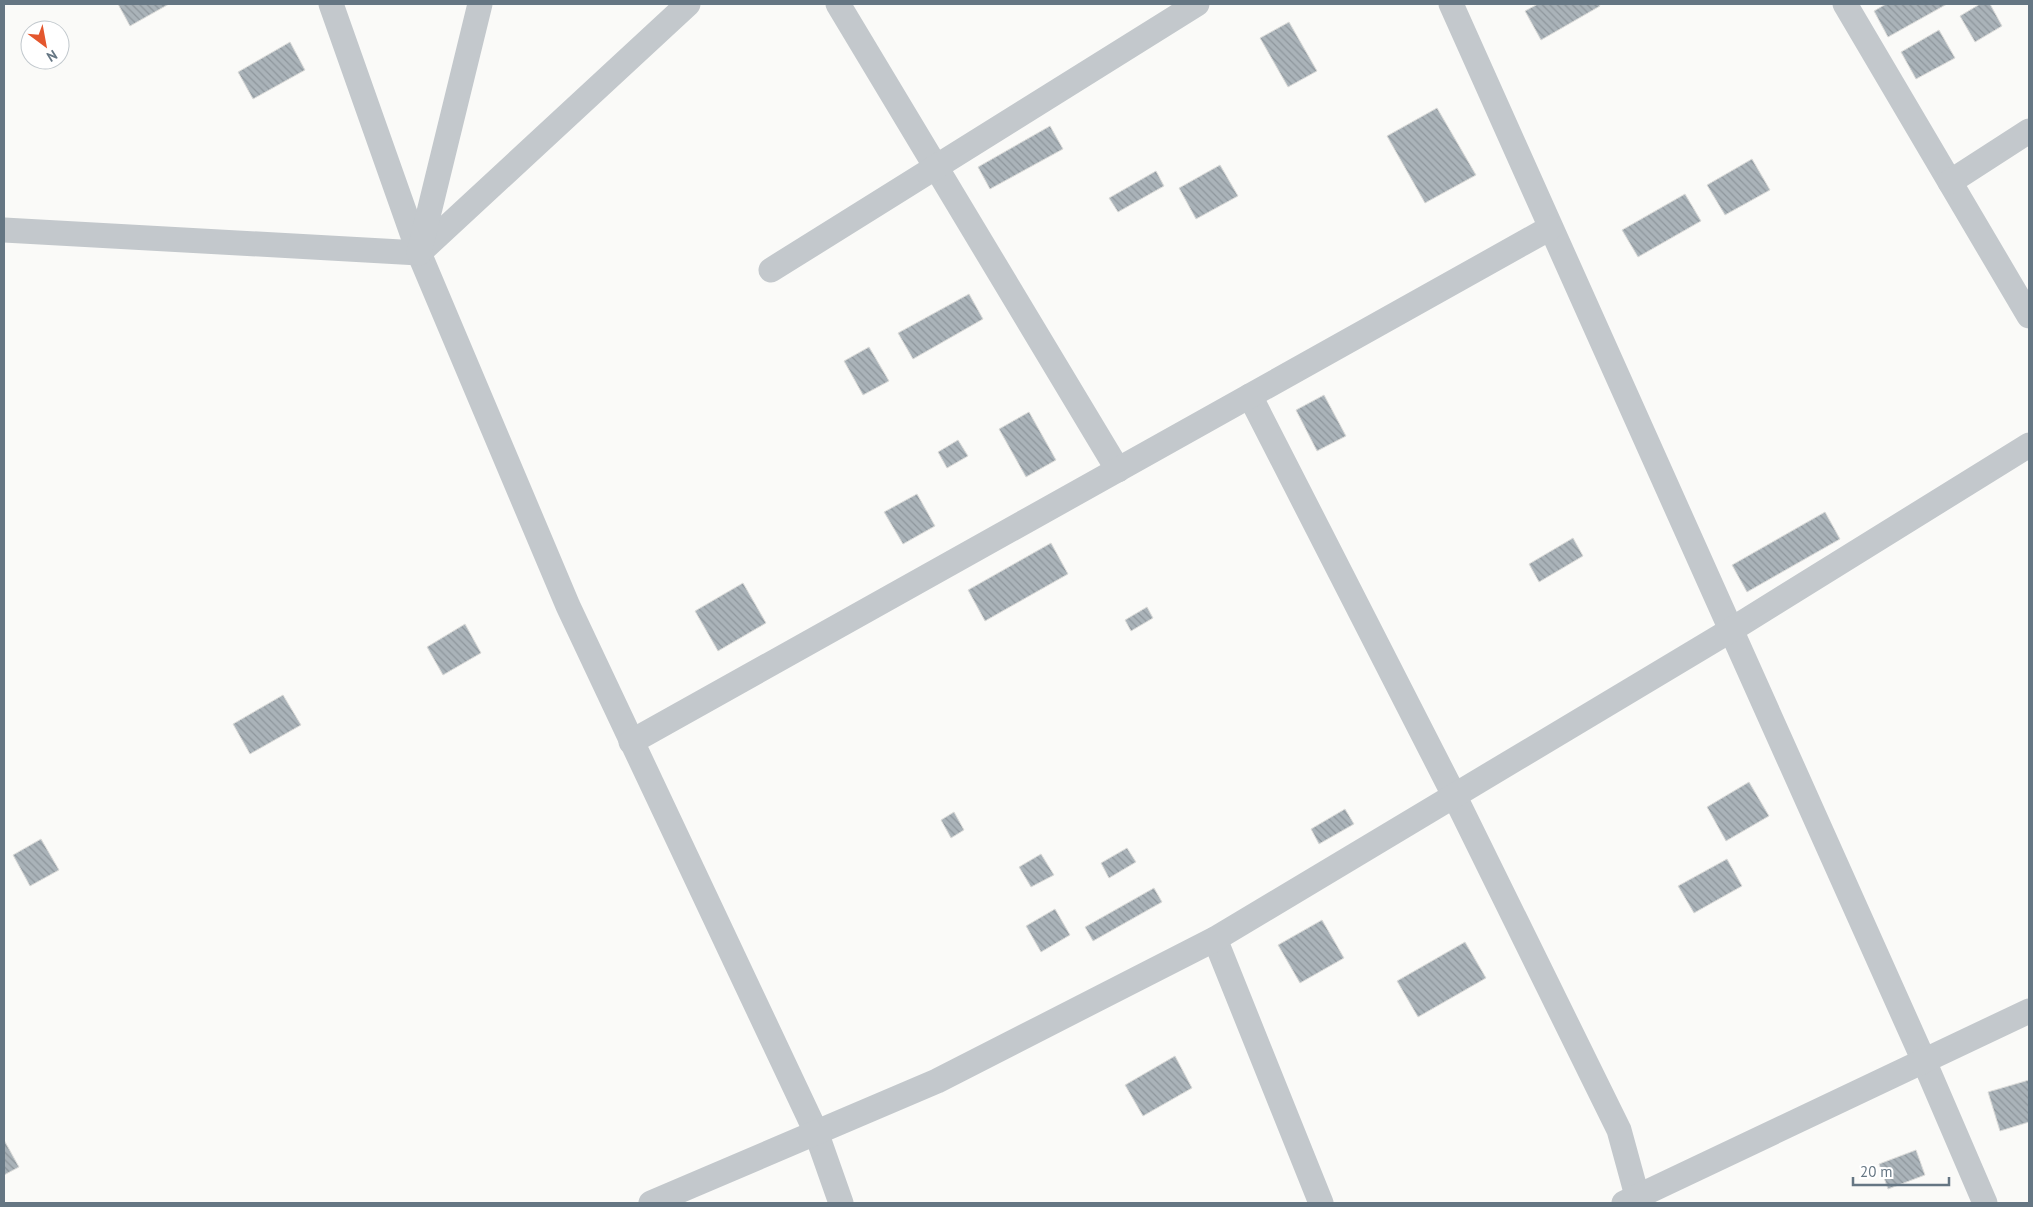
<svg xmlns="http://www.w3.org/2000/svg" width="2033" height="1207" font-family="'PT Sans',sans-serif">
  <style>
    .building { fill: url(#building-back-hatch); stroke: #dcdcda }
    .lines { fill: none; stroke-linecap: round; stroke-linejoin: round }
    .street { stroke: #c3c8cc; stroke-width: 25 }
  </style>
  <defs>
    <pattern id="building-back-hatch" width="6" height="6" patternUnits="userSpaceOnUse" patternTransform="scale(1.25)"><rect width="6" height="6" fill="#aab3b9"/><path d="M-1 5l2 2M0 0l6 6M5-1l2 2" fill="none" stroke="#8e969c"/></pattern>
  </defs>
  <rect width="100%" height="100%" fill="#fafaf8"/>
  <!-- building -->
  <g class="building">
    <polygon points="118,4 169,4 130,26"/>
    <polygon points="1538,4 1599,4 1600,6 1541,40 1525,11"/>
    <polygon points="1886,4 1947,4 1888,37 1874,11"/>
    <polygon points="1980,4 1990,4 2002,26 1975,42 1960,16"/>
    <polygon points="1289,22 1317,71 1288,87 1260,38"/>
    <polygon points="1939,30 1955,58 1916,79 1901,52"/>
    <polygon points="290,42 305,70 253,99 238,72"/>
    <polygon points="1437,108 1476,175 1425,203 1387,136"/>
    <polygon points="1050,126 1063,149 990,189 978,167"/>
    <polygon points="1752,159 1770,190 1725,215 1707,185"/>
    <polygon points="1220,165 1238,196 1196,219 1179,188"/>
    <polygon points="1156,171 1164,186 1118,212 1109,198"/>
    <polygon points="1685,194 1701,221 1638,257 1622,230"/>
    <polygon points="969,294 983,319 913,359 898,333"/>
    <polygon points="869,347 889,381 863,395 844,361"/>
    <polygon points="1324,395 1346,436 1317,451 1296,410"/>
    <polygon points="1029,412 1056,460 1026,477 999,429"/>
    <polygon points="958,440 968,456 947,468 938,452"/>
    <polygon points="917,494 935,526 903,544 884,512"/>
    <polygon points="1825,512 1840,539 1747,592 1732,565"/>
    <polygon points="1573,538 1583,556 1539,582 1529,564"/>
    <polygon points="1051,543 1068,574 985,621 968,590"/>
    <polygon points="743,583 766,623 718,651 695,611"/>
    <polygon points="1147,607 1153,618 1131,631 1125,620"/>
    <polygon points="465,624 481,653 443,675 427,647"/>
    <polygon points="283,695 301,725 250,754 233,724"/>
    <polygon points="1749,782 1769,816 1726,841 1707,807"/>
    <polygon points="1345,809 1354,824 1319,844 1311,829"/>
    <polygon points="954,812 964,830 951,838 941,820"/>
    <polygon points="41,839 59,870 30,886 13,855"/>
    <polygon points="1127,848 1136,862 1109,878 1101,863"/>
    <polygon points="1041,854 1054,875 1031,887 1019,867"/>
    <polygon points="1727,859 1742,886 1694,913 1678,886"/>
    <polygon points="1154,888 1162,902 1093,941 1085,927"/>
    <polygon points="1055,909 1070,935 1041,952 1026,926"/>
    <polygon points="1322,920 1344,958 1300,983 1278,945"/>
    <polygon points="1465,942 1486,978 1418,1017 1397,981"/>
    <polygon points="1175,1056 1192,1088 1143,1116 1125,1085"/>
    <polygon points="2029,1080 2029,1122 2000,1131 1988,1092"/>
    <polygon points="4,1140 19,1167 4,1175"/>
    <polygon points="1916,1150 1925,1175 1888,1189 1879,1164"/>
  </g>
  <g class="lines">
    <!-- street -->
    <g class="street">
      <polyline points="331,4 419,253 568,606 816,1132 841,1203"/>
      <polyline points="838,4 1118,470"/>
      <polyline points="1451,4 1924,1061 1985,1203"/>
      <polyline points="1845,4 2029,316"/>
      <polyline points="1950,182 2029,131"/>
      <polyline points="4,230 419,253 688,4"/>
      <polyline points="419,253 480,4"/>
      <polyline points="771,270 1197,4"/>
      <polyline points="1250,396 1454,795 1619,1130 1639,1203"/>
      <polyline points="631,742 1550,228"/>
      <polyline points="1215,939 1321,1203"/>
      <polyline points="651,1203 937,1081 1215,939 1731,630 2029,445"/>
      <polyline points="1624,1203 2029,1011"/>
    </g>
  </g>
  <!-- border -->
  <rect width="2033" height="1207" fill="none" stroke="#657683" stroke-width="10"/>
  <!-- north arrow -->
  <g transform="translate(45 45) rotate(148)"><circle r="24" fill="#ffffff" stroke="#c1c8cd"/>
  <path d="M0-4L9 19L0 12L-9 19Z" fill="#e4572e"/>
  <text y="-8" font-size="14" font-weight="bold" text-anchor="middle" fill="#657683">N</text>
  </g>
  <!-- scale -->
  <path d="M1853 1177v8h96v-8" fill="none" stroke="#657683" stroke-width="2.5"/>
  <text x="1860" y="1177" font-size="15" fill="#657683" stroke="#ffffff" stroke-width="4" paint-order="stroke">20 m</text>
</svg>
